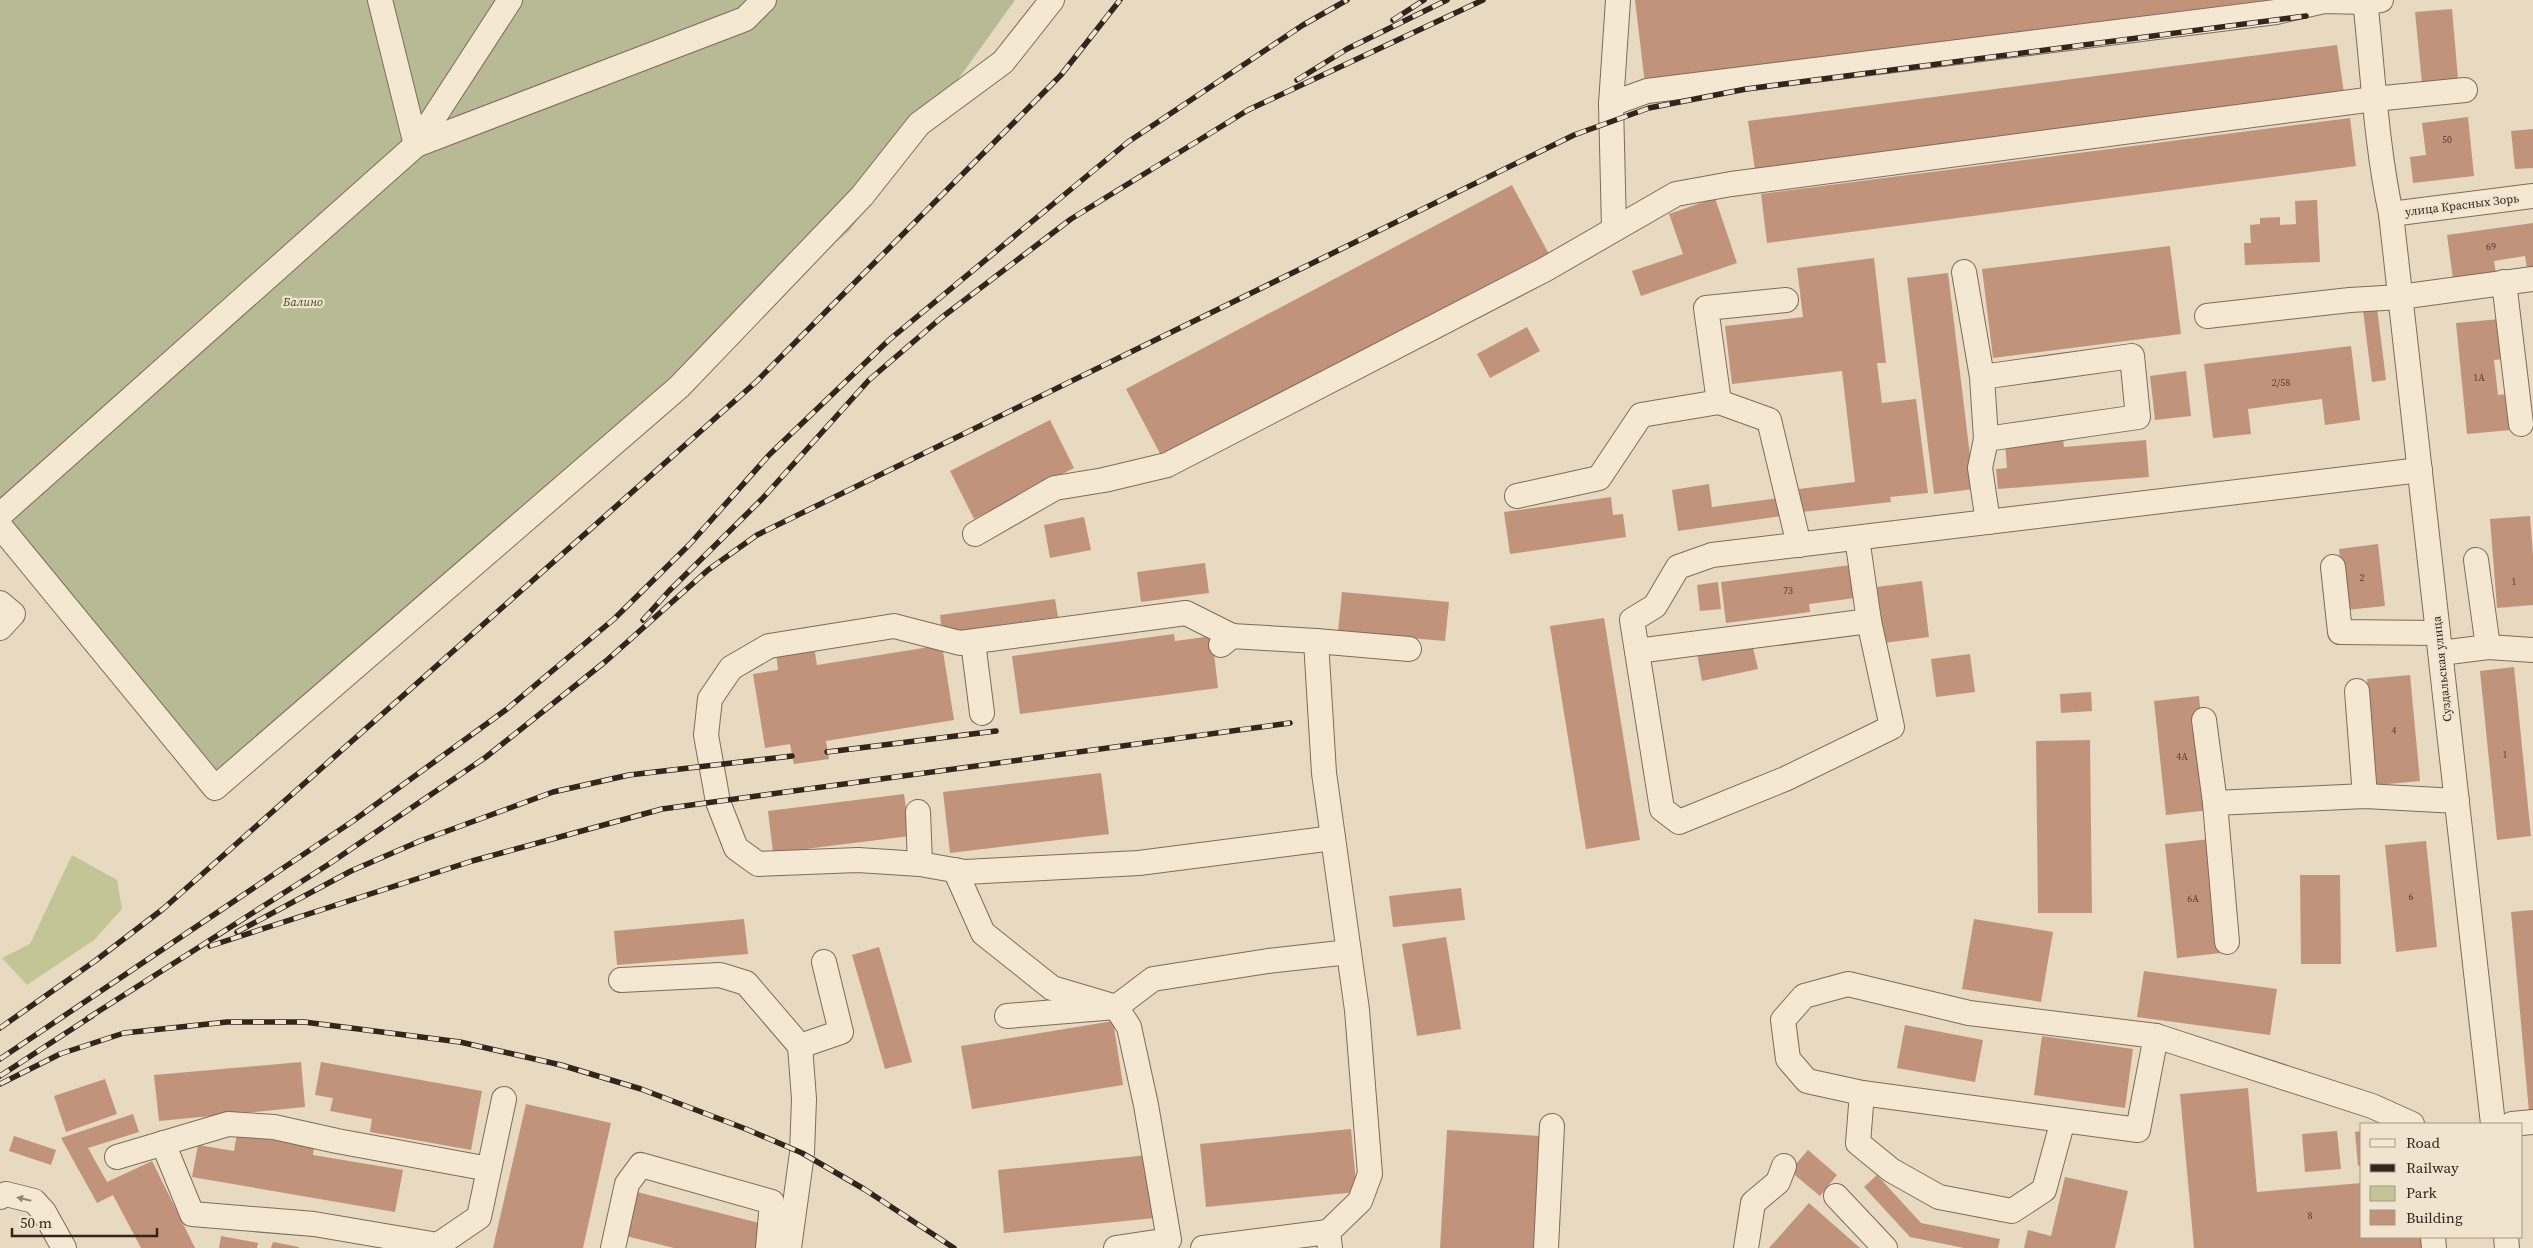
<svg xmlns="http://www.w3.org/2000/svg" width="2533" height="1248" font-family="'Source Serif 4',serif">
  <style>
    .green { fill: #c3c596 }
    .cemetery { fill: #b8ba95 }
    .building { fill: #c2937b }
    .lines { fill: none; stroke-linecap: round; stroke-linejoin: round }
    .minor-casing { stroke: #7f6b5a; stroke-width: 26 }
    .minor { stroke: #f4e8d3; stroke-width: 24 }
    .rail-casing { stroke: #31251d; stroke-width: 5.5 }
    .rail { stroke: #f0e4cf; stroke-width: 4; stroke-dasharray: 11; stroke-linecap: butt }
    .oneway { fill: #928678 }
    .labels { text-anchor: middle; stroke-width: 4.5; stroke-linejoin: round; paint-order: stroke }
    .number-label { font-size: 10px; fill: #554034 }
    .street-label { font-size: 12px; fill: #31251d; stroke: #f0e4cf }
    .park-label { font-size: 12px; font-style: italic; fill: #444b26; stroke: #f0e4cf }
  </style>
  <rect width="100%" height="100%" fill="#e8d9c1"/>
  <!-- green -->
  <polygon class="green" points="72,855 117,880 122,909 94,940 27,985 2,958 30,944"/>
  <!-- cemetery -->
  <polygon class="cemetery" points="0,0 1015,0 850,230 217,775 0,512"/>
  <!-- building -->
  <g class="building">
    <polygon points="1635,0 2277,0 1645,84"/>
    <polygon points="2452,9 2458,79 2422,83 2415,12"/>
    <polygon points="2337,45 2344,93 1755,170 1748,121"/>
    <polygon points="2468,117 2474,176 2413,183 2410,157 2426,155 2422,123"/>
    <polygon points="2350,118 2356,166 1767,243 1761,194"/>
    <polygon points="2533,129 2533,168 2515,169 2511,131"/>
    <polygon points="1512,185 1550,256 1164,461 1126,389"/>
    <polygon points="1715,198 1737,263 1641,296 1632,271 1683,254 1669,214"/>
    <polygon points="2317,200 2320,262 2245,265 2244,243 2251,243 2250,225 2260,224 2260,218 2280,217 2280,225 2296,224 2295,201"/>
    <polygon points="2533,223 2533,268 2527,269 2525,256 2494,261 2496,273 2453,279 2447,235"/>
    <polygon points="2170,246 2181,334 1993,358 1982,269"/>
    <polygon points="1874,258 1886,363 1877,363 1882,403 1916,399 1928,493 1890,497 1891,502 1802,512 1799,489 1855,482 1842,371 1732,384 1725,326 1803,317 1797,268"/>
    <polygon points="1948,273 1974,489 1934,494 1907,278"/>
    <polygon points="2377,308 2386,380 2372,382 2363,310"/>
    <polygon points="2500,319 2504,359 2494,360 2498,395 2508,394 2511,430 2467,434 2456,323"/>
    <polygon points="1527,327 1540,351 1490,378 1477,354"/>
    <polygon points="2351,346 2360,420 2325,425 2322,399 2248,409 2251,434 2213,438 2204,364"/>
    <polygon points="2186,371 2191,416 2155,420 2150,376"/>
    <polygon points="1050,420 1074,468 974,519 950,471"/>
    <polygon points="2063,438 2064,447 2146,440 2149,477 1998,489 1996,469 2007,468 2005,443"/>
    <polygon points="1709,484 1712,507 1779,498 1782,516 1678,531 1672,490"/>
    <polygon points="1611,497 1613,515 1623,514 1626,537 1510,554 1504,512"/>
    <polygon points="2530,516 2533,556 2533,605 2497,608 2490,519"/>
    <polygon points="1084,517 1091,550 1050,558 1044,525"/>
    <polygon points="2378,544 2385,606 2346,610 2339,549"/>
    <polygon points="1205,563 1209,593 1141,602 1137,572"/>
    <polygon points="1851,565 1855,598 1809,604 1810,612 1726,623 1721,582"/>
    <polygon points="1922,581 1929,637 1884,643 1877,587"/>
    <polygon points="1718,582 1721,609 1700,611 1697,585"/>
    <polygon points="1342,592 1449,602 1445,641 1338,632"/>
    <polygon points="1055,599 1058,617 942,633 940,615"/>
    <polygon points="1604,618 1640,840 1586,849 1550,626"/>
    <polygon points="1174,634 1175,641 1212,636 1218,688 1020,714 1012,656"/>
    <polygon points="1752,643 1758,669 1702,681 1697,654"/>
    <polygon points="942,645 954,720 826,741 829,759 794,764 790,744 765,748 753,674 778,670 776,653 814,647 817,665"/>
    <polygon points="1970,654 1975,692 1936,697 1931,659"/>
    <polygon points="2514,667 2531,836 2497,840 2480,671"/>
    <polygon points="2410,675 2420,781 2377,785 2367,679"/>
    <polygon points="2091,692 2092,711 2061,713 2060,694"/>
    <polygon points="2199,696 2210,810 2166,815 2154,701"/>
    <polygon points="2090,740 2092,913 2038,913 2036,741"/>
    <polygon points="1101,773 1109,834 950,853 943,792"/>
    <polygon points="904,794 910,836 773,853 768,811"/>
    <polygon points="2210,839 2221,953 2177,958 2165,844"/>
    <polygon points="2426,841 2437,947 2396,952 2385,845"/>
    <polygon points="2300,875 2340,875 2341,964 2301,964"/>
    <polygon points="1461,888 1465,920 1393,927 1389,896"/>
    <polygon points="2533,910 2533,1111 2529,1112 2511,912"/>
    <polygon points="744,919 748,954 617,965 614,931"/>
    <polygon points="1974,919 2053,932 2041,1002 1962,989"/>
    <polygon points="1446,937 1461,1029 1417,1036 1402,944"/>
    <polygon points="879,947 912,1062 885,1069 852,955"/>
    <polygon points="2144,971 2277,989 2270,1035 2137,1017"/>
    <polygon points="1113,1021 1123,1085 972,1109 961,1046"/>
    <polygon points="1905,1025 1983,1040 1975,1082 1897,1068"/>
    <polygon points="2042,1036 2133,1049 2125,1108 2034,1095"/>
    <polygon points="301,1062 305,1107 159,1121 154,1075"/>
    <polygon points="321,1062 482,1091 471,1150 370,1132 372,1119 330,1111 333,1098 315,1095"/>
    <polygon points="105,1079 117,1114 66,1132 54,1096"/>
    <polygon points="2248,1088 2257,1192 2362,1183 2362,1237 2424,1237 2425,1248 2194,1248 2180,1094"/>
    <polygon points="526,1104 611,1123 583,1248 493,1248"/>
    <polygon points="133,1114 139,1132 88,1148 107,1182 152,1161 195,1248 141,1248 113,1195 97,1203 61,1138"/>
    <polygon points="1351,1129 1357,1192 1206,1207 1200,1144"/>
    <polygon points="1447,1130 1541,1136 1535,1248 1440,1248"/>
    <polygon points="2337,1131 2341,1169 2305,1172 2302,1134"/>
    <polygon points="2362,1131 2362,1165 2358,1166 2355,1132"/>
    <polygon points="237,1134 314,1147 313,1155 403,1170 395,1212 192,1177 198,1145 234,1151"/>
    <polygon points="14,1136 56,1150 51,1165 9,1151"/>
    <polygon points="1808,1150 1837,1175 1820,1196 1790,1171"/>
    <polygon points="1149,1155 1155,1218 1004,1233 998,1170"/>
    <polygon points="1877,1175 1921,1223 2000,1239 1998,1248 1964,1248 1910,1237 1864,1187"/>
    <polygon points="2065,1177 2128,1191 2115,1248 2024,1248 2028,1230 2051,1236"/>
    <polygon points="637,1192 767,1225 761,1248 674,1248 626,1236"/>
    <polygon points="1809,1203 1860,1248 1769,1248"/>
    <polygon points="221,1236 258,1243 257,1248 219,1248"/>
    <polygon points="273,1242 299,1247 299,1248 271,1248"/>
  </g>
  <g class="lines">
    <!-- minor casing -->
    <g class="minor-casing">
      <g id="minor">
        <polyline points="380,0 416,145"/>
        <path d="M2365,0c8,72 11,144 26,214l102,910"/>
        <polyline points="1611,104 1647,91 2276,12 2324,1 2365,2 2381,0"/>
        <polyline points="416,145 510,0"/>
        <polyline points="2391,214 2533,196"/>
        <polyline points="1614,228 1611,104 1618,0"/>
        <polyline points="1964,272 1982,377 2132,356 2138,417 1986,439 1982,377"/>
        <polyline points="2504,282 2521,424"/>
        <polyline points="1786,300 1706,308 1719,402 1769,420 1799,545"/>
        <polyline points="2207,316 2350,300 2400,297 2533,279"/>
        <polyline points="1986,439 1980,468 1988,522"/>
        <polyline points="1517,496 1599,478 1641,415 1719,402"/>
        <polyline points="0,515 416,145 745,19 764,0"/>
        <polyline points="0,526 215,788 679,387 862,196 919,124 1003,62 1052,0"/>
        <polyline points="975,534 1055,488 1104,480 1167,465 1544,270 1676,194 1731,184 2374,99 2465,90"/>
        <polyline points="1857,538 1869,621 1892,727 1785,779 1679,822 1662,809 1632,620 1655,606 1678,567 1712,555 2420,470"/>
        <polyline points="2476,560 2488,647"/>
        <polyline points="2333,567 2340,632 2438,633"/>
        <polyline points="0,603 13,614 0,628"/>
        <polyline points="1316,641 1409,649"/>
        <polyline points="973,642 982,713"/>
        <polyline points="1221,645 1232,636 1316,641 1324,773 1357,1010 1370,1174 1360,1201 1328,1232 1330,1248"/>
        <polyline points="1637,651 1869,621"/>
        <polyline points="2441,653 2488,647 2533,650"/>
        <polyline points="2357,691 2365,796"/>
        <polyline points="2204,720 2215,803"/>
        <polyline points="918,812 920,864 965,872 1139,863 1333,838"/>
        <polyline points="920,864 858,860 758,864 736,848 718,802 706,735 710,699 731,668 769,646 894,626 960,643 1186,613 1232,636"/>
        <polyline points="955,870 983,933 1052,988 1116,1007 1007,1016"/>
        <polyline points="2227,942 2215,803 2365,796 2457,801"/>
        <polyline points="621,980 720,975 746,983 800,1046 804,1099 802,1153 789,1248"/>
        <polygon points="1848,984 1969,1013 2156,1036 2138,1130 1862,1093 1807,1081 1788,1059 1783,1020 1804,996"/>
        <polyline points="2156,1036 2372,1106 2412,1124"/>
        <polyline points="800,1046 841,1032 824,962"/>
        <polyline points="1862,1093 1858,1143 1891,1170 1939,1197 2012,1211 2044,1190 2063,1120"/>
        <polyline points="2512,1124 2533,1122"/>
        <polyline points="163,1143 192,1214 314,1224 438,1245"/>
        <polyline points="117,1157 228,1124 274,1127 337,1141 489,1169"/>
        <polyline points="1836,1196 1885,1248"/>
        <polyline points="0,1197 6,1194 34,1201 44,1212 64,1248"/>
        <polyline points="2433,1237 2434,1248"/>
        <polyline points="2506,1237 2507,1248"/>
        <polyline points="437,1248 438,1245 479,1217 504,1099"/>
        <polyline points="613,1248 627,1184 641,1165 772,1202 768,1248"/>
        <polyline points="1116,1248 1169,1240 1146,1105 1129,1027 1116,1007 1153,979 1268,961 1349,952"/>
        <polyline points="1203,1248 1328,1232"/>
        <polyline points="1546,1248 1552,1126"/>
        <polyline points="1746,1248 1753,1203 1778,1182 1784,1166"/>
      </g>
    </g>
    <!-- minor -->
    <use href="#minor" class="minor"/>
    <!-- rail casing -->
    <g class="rail-casing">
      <g id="rail">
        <polyline points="1393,20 1424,0"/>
        <polyline points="1297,80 1347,49 1447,0"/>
        <polyline points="643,620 669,591 762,499 869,380 941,318 1071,219 1248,110 1483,0"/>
        <polyline points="827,752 996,731"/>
        <polyline points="237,932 351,871 420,841 553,792 629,775 792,756"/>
        <polyline points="210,946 472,861 662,809 1290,723"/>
        <polyline points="88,1018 329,864 486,757 606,661 708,570 757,535 1574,135 1649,108 1746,89 2306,16"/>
        <polyline points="0,1028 95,961 163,909 756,382 1061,75 1120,0"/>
        <polyline points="0,1059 353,821 507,709 614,619 689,545 770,454 889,340 1128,142 1303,25 1347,0"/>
        <polyline points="0,1076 92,1016"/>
        <polyline points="0,1084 60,1054 124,1033 227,1022 304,1022 460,1042 561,1065 641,1089 746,1129 802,1153 864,1189 954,1248"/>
      </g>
    </g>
    <!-- rail -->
    <use href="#rail" class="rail"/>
  </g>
  <!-- one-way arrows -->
  <defs><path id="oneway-solid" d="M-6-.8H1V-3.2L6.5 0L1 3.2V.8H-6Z" transform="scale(1.25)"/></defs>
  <use class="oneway" href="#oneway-solid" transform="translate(24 1199) rotate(-167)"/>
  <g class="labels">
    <!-- number labels -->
    <g class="number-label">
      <text x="2447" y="143">50</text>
      <text x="2491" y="250">69</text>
      <text x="2479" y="381">1А</text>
      <text x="2281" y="386">2/58</text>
      <text x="2362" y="581">2</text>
      <text x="2514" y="585">1</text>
      <text x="1788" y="594">73</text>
      <text x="2394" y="734">4</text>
      <text x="2505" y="758">1</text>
      <text x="2182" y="760">4А</text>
      <text x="2411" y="900">6</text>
      <text x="2193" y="902">6А</text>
      <text x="2310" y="1219">8</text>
    </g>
    <!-- street labels -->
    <g class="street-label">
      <text transform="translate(2462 205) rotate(-7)" y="4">улица Красных Зорь</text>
      <text transform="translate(2442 669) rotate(-96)" y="4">Суздальская улица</text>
    </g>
    <!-- park labels -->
    <g class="park-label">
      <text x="303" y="306">Балино</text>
    </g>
  </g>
  <!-- legend -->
  <rect x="2360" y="1123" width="162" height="115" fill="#f0e4cf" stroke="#a49888"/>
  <rect x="2370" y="1139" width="25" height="8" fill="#f4e8d3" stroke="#a49888"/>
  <text x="2406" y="1148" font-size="15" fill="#31251d">Road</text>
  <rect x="2370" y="1164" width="25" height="8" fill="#31251d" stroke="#a49888"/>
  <text x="2406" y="1173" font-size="15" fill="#31251d">Railway</text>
  <rect x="2370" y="1186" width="25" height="15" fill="#c3c596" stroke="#a49888"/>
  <text x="2406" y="1198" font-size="15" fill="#31251d">Park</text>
  <rect x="2370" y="1210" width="25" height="15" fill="#c2937b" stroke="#a49888"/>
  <text x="2406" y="1223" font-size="15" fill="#31251d">Building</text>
  <!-- scale -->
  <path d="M12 1228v8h145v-8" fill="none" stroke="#31251d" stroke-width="2.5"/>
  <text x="20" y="1228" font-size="15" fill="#31251d" stroke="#f0e4cf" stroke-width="4" paint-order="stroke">50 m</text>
</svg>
